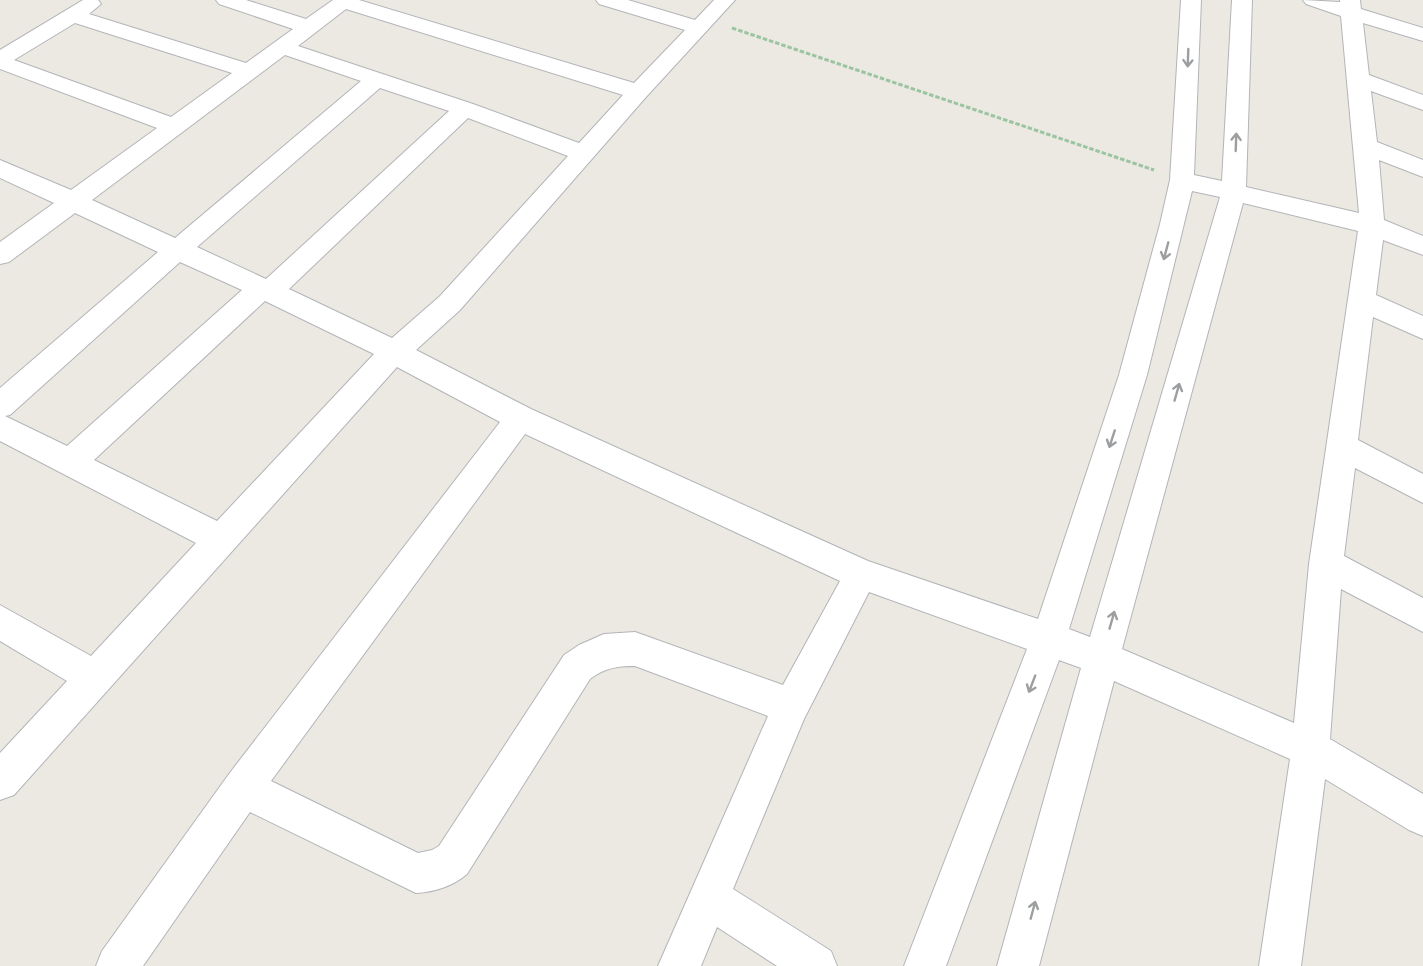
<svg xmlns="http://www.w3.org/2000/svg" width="1423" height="966" font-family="Mulish,sans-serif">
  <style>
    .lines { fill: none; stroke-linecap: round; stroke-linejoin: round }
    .minor-casing { stroke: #b2b5b8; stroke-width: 2 }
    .path { stroke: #9bc4a1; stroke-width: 3; stroke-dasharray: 4.5 2; stroke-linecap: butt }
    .minor { fill: #fff; fill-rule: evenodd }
    .oneway { stroke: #9c9ea0 }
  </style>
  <rect width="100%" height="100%" fill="#ece8e2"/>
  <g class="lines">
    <!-- minor casing -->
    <g class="minor-casing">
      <path id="minor" d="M83,0h15l3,4 -12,10 157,49 47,-34 -74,-25 -3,-4h30l60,19 27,-19h26l275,83 51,-53 -86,-26 -3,-4h32l67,20 19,-20h21l-89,97 -186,213 -44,40 115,59 337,152 170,58 81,-244 41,-151 10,-44 11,-180h20l-7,175 28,6 10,-181h20l-6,187 113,26 -18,-197 -35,-12 -3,-4 37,2v-2h20l1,9 62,19v13l-60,-18 6,52 54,20v15l-52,-19 6,51 46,18v17l-44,-17 5,60 39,16v19l-40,-15 -7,55 47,21v23l-50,-22 -15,123 65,34v29l-68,-35 -11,88 79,42v34l-82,-43 -11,150 93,55v42l-14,-6 -84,-51 -24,187h-42l31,-207 -176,-78 -75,285h-42l84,-298 -22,-8 -113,306h-42l123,-317 -158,-57 -65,127 -71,170 98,62 6,15h-60l-60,-39 -16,39h-43l110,-250 -133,-50c-19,0 -30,2 -45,13l-123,195c-14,12 -33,18 -51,19l-166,-81 -107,154h-47l6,-15 127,-177 271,-352 -103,-55 -383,428 -14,5v-47l67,-72 -67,-40v-36l91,51 105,-113 -196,-102v-53l158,-136 -83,-39 -66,49 -9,2v-22l54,-39 -54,-25v-18l71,30 86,-62 -157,-59v-19zM346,9l277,86 -44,48 -106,-39 -175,-58zM75,23l157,50 -61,44 -157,-57zM285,55l76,26 -186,157 -83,-38zM380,88l69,23 -183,168 -69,-32zM468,118l100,38 -128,140 -48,42 -103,-49zM1192,191l28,6 -130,440 -21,-8 78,-254zM1243,203l115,28 -49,333 -15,159 -172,-74zM180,262l62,28 -175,156 -62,-30 5,-1zM265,301l109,53 -157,167 -123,-61zM525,434l315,147 -57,104 -148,-53 -31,2 -25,11 -15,10 -125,191 -7,4 -14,3 -147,-72z"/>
    </g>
    <!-- path -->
    <polyline class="path" points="732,28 1154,170"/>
    <!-- minor -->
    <use href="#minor" class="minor"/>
  </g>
  <!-- one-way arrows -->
  <defs><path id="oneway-shaft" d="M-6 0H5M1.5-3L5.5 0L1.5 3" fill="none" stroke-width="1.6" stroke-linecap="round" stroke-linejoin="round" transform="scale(1.5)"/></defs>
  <g class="oneway">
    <use href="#oneway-shaft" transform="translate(1188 58) rotate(92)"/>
    <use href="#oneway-shaft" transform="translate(1236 142) rotate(-88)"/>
    <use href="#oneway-shaft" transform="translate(1166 251) rotate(105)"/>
    <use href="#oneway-shaft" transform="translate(1177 392) rotate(-74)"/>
    <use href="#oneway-shaft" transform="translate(1112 439) rotate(108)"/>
    <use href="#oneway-shaft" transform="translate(1112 620) rotate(-74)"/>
    <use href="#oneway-shaft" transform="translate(1032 684) rotate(111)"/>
    <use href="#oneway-shaft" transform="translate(1033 910) rotate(-75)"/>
  </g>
</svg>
